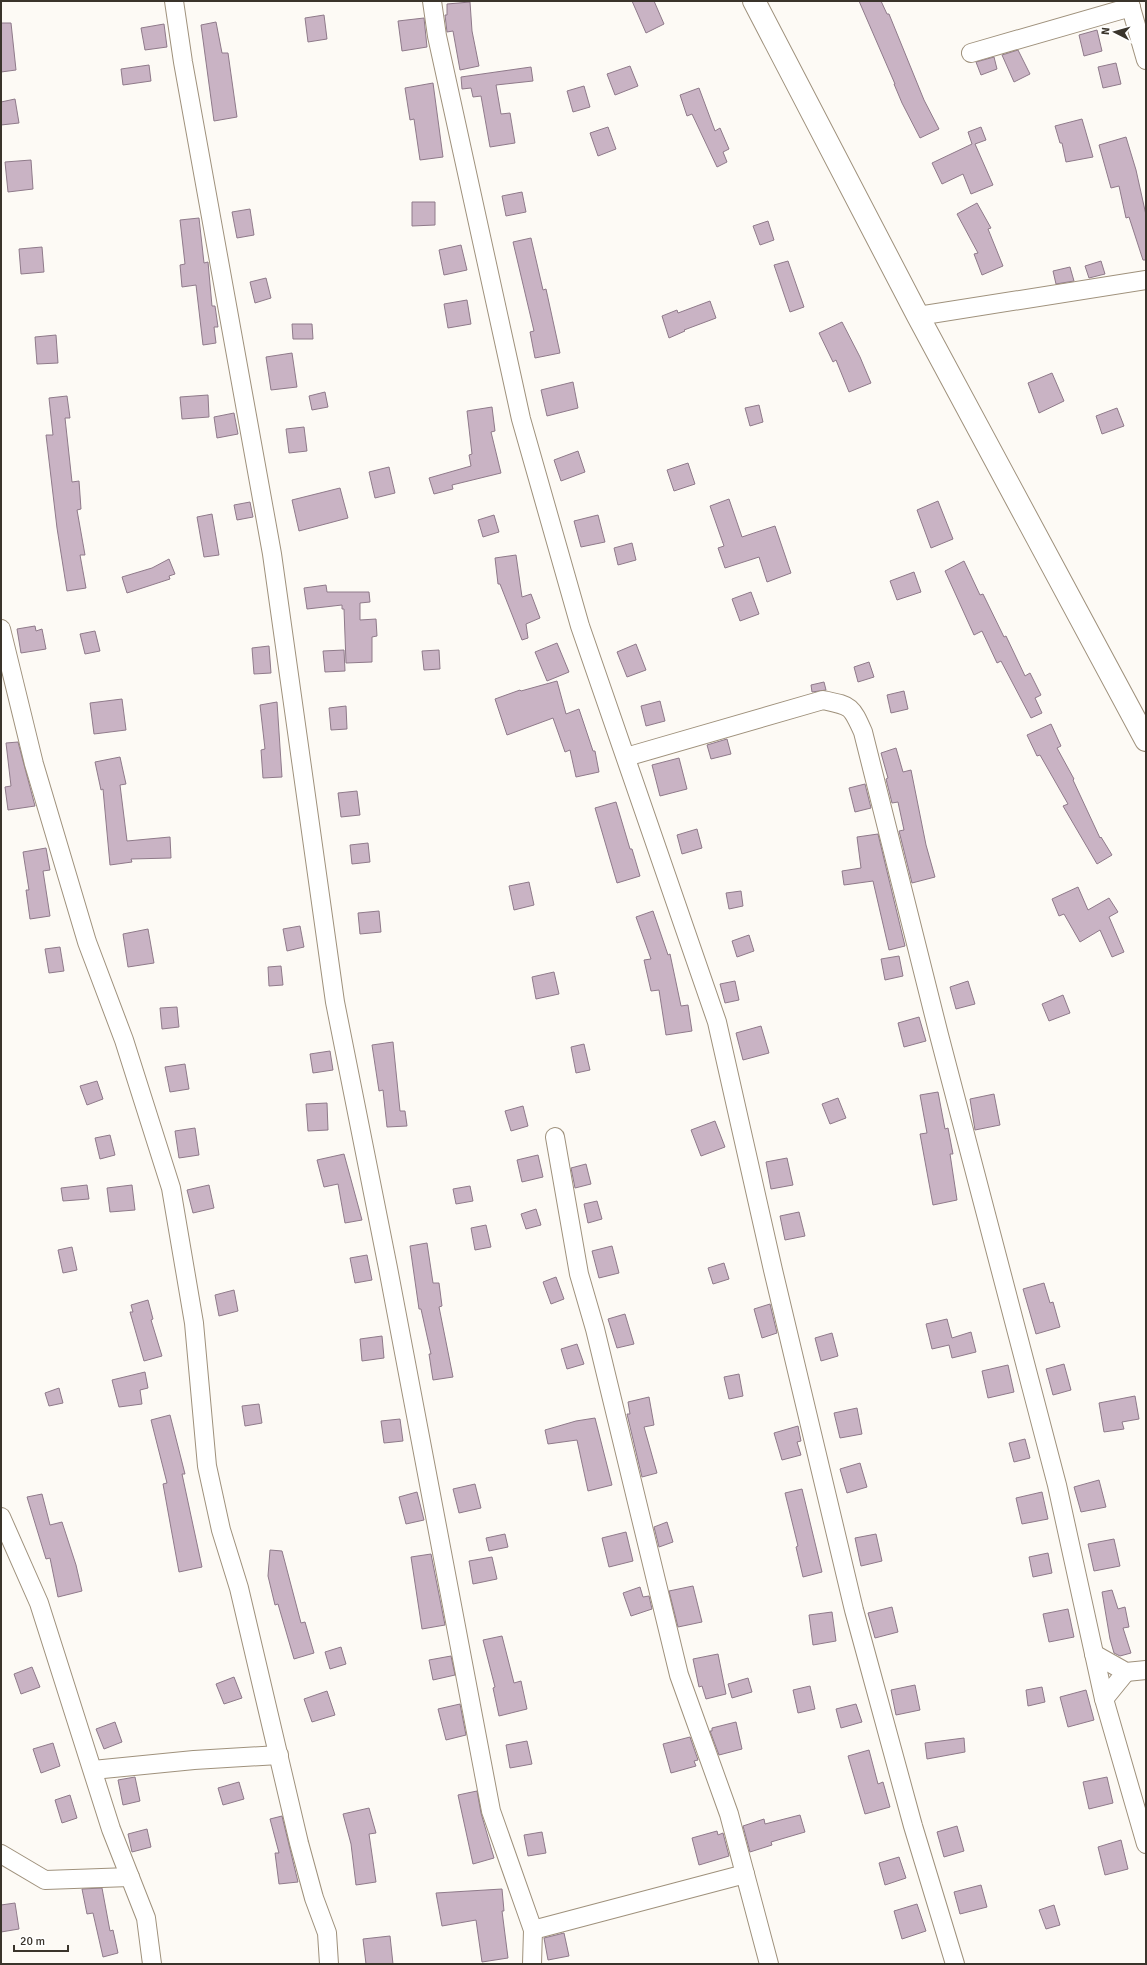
<svg xmlns="http://www.w3.org/2000/svg" width="1147" height="1965" font-family="Signika,sans-serif">
  <style>
    .building { fill: #c9b3c4; stroke: #8f7a8a }
    .lines { fill: none; stroke-linecap: round; stroke-linejoin: round }
    .minor-casing { stroke: #9f917c; stroke-width: 20 }
    .secondary-casing { stroke: #9f917c; stroke-width: 24 }
    .minor { stroke: #fff; stroke-width: 18 }
    .secondary { stroke: #fff; stroke-width: 22 }
  </style>
  <rect width="100%" height="100%" fill="#fdfaf5"/>
  <!-- building -->
  <g class="building">
    <polygon points="632,1 654,1 664,24 646,33"/>
    <polygon points="859,1 881,1 887,14 889,14 924,100 939,129 920,138 902,103 894,84 895,84"/>
    <polygon points="470,2 472,31 479,66 460,70 453,31 447,32 445,15 447,15 447,4"/>
    <polygon points="324,15 327,39 308,42 305,18"/>
    <polygon points="424,18 427,47 402,51 398,21"/>
    <polygon points="216,22 222,53 228,53 237,117 214,121 201,25"/>
    <polygon points="1,23 11,23 16,70 1,72"/>
    <polygon points="164,24 167,47 145,50 141,28"/>
    <polygon points="1097,30 1102,51 1084,56 1079,35"/>
    <polygon points="1018,50 1030,74 1014,82 1002,55"/>
    <polygon points="994,57 997,69 981,75 976,62"/>
    <polygon points="1116,63 1121,84 1103,88 1098,67"/>
    <polygon points="149,65 151,81 123,85 121,69"/>
    <polygon points="630,66 638,86 615,95 607,74"/>
    <polygon points="531,67 533,81 496,85 501,114 510,113 515,143 490,147 481,96 473,97 471,88 462,89 461,77"/>
    <polygon points="433,83 443,157 420,160 414,119 410,120 405,88"/>
    <polygon points="584,86 590,107 573,112 567,91"/>
    <polygon points="699,88 715,131 720,128 729,149 723,152 727,162 717,167 692,114 687,116 680,95"/>
    <polygon points="15,99 19,123 1,125 1,102"/>
    <polygon points="1082,119 1093,157 1066,162 1062,143 1060,143 1055,126"/>
    <polygon points="608,127 616,149 598,156 590,133"/>
    <polygon points="981,127 986,140 975,144 993,185 971,194 963,174 942,184 932,163 972,144 968,132"/>
    <polygon points="1126,137 1136,170 1146,215 1146,260 1143,260 1129,217 1126,218 1119,186 1111,188 1099,145"/>
    <polygon points="31,160 33,189 8,192 5,162"/>
    <polygon points="522,192 526,212 506,216 502,196"/>
    <polygon points="412,202 435,202 435,225 412,226"/>
    <polygon points="977,203 991,228 988,229 1003,266 982,275 974,254 978,253 957,214"/>
    <polygon points="250,209 254,235 237,238 232,212"/>
    <polygon points="199,218 204,263 208,262 212,306 215,306 218,327 214,327 216,343 203,345 196,285 182,287 180,265 185,264 180,220"/>
    <polygon points="768,221 774,240 760,245 753,226"/>
    <polygon points="531,238 543,290 546,289 560,353 535,358 530,332 534,331 513,242"/>
    <polygon points="461,245 467,270 444,275 439,250"/>
    <polygon points="42,247 44,272 21,274 19,249"/>
    <polygon points="788,261 804,307 790,312 774,265"/>
    <polygon points="1101,261 1105,274 1089,278 1085,266"/>
    <polygon points="1070,267 1074,281 1056,284 1053,271"/>
    <polygon points="266,278 271,298 255,303 250,282"/>
    <polygon points="467,300 471,324 448,328 444,304"/>
    <polygon points="710,301 716,318 684,330 685,331 669,338 662,316 677,310 678,313"/>
    <polygon points="842,322 860,357 871,383 849,392 836,360 833,362 819,333"/>
    <polygon points="292,324 312,324 313,339 293,339"/>
    <polygon points="56,335 58,363 37,364 35,337"/>
    <polygon points="292,353 297,387 271,390 266,357"/>
    <polygon points="1052,373 1064,401 1039,413 1028,383"/>
    <polygon points="573,382 578,408 547,416 541,390"/>
    <polygon points="325,392 328,407 312,410 309,396"/>
    <polygon points="208,395 209,417 182,419 180,397"/>
    <polygon points="67,396 70,418 65,418 72,482 79,481 81,509 77,510 85,555 80,555 86,588 67,591 57,528 46,435 53,435 49,398"/>
    <polygon points="759,405 763,422 750,426 745,408"/>
    <polygon points="492,407 495,431 491,432 501,473 452,485 453,489 434,494 429,478 471,466 469,455 472,454 467,411"/>
    <polygon points="1117,408 1124,426 1102,434 1096,416"/>
    <polygon points="234,413 238,434 217,438 214,417"/>
    <polygon points="304,427 307,451 289,453 286,429"/>
    <polygon points="578,451 585,472 561,481 554,460"/>
    <polygon points="688,463 695,484 674,491 667,470"/>
    <polygon points="389,467 395,493 375,498 369,472"/>
    <polygon points="340,488 348,518 299,531 292,500"/>
    <polygon points="729,499 742,537 775,526 791,573 767,582 759,557 725,568 718,548 724,546 710,506"/>
    <polygon points="938,501 953,539 931,548 917,510"/>
    <polygon points="250,502 253,517 237,520 234,505"/>
    <polygon points="212,514 219,555 204,557 197,517"/>
    <polygon points="494,515 499,532 483,537 478,520"/>
    <polygon points="598,515 605,542 581,547 574,521"/>
    <polygon points="632,543 636,560 618,565 614,548"/>
    <polygon points="516,555 522,597 531,594 540,618 526,624 528,638 522,640 500,584 498,584 495,558"/>
    <polygon points="169,559 175,574 169,576 170,579 127,593 122,577 152,568"/>
    <polygon points="964,561 980,595 983,594 1004,637 1006,636 1025,676 1030,673 1041,695 1035,698 1042,713 1031,718 1001,661 997,663 982,631 974,635 945,571"/>
    <polygon points="914,572 921,592 897,600 890,581"/>
    <polygon points="326,585 327,592 369,592 370,602 360,603 360,620 376,619 377,636 372,637 372,662 346,663 344,609 342,609 342,605 307,609 304,588"/>
    <polygon points="751,592 759,614 740,621 732,599"/>
    <polygon points="35,626 36,631 42,629 46,649 21,653 17,629"/>
    <polygon points="95,631 100,651 85,654 80,634"/>
    <polygon points="557,643 569,672 547,681 535,652"/>
    <polygon points="636,644 646,670 627,677 617,652"/>
    <polygon points="269,646 271,673 254,674 252,648"/>
    <polygon points="344,650 345,671 325,672 323,651"/>
    <polygon points="439,650 440,669 424,670 422,651"/>
    <polygon points="869,662 874,677 858,682 854,667"/>
    <polygon points="557,681 566,714 579,709 593,751 595,751 599,772 576,777 570,750 565,752 553,718 507,735 495,699 520,690 521,691"/>
    <polygon points="824,682 826,690 812,692 811,685"/>
    <polygon points="904,691 908,709 891,713 887,695"/>
    <polygon points="122,699 126,730 94,734 90,703"/>
    <polygon points="660,701 665,721 646,726 641,706"/>
    <polygon points="277,702 282,777 263,778 261,750 265,749 260,705"/>
    <polygon points="346,706 347,729 331,730 329,708"/>
    <polygon points="1051,724 1061,746 1057,748 1074,779 1073,780 1100,838 1101,837 1112,855 1097,864 1063,806 1068,804 1040,755 1037,756 1027,735"/>
    <polygon points="727,739 731,754 711,759 707,745"/>
    <polygon points="18,742 35,806 8,810 5,787 11,786 6,743"/>
    <polygon points="896,748 903,772 911,770 926,845 935,877 912,883 899,831 904,830 898,802 892,803 886,779 888,778 881,753"/>
    <polygon points="120,757 126,784 120,785 127,841 170,837 171,858 131,859 132,862 110,865 103,789 101,790 95,762"/>
    <polygon points="679,758 687,789 660,796 652,765"/>
    <polygon points="865,784 871,808 855,812 849,788"/>
    <polygon points="357,791 360,815 341,817 338,793"/>
    <polygon points="616,802 630,849 632,849 640,876 617,883 595,808"/>
    <polygon points="697,829 702,848 682,854 677,835"/>
    <polygon points="878,834 905,946 889,950 873,881 844,885 842,871 861,868 857,837"/>
    <polygon points="368,843 370,862 352,864 350,845"/>
    <polygon points="46,848 50,870 43,871 50,916 30,919 26,890 29,890 23,852"/>
    <polygon points="529,882 534,905 514,910 509,886"/>
    <polygon points="1078,887 1088,910 1109,898 1118,912 1109,917 1124,952 1112,957 1100,930 1080,942 1064,914 1059,916 1052,899"/>
    <polygon points="741,891 743,906 729,909 726,893"/>
    <polygon points="379,911 381,932 360,934 358,913"/>
    <polygon points="653,911 668,955 670,954 681,1006 688,1005 692,1031 666,1035 659,990 651,991 644,960 651,959 636,917"/>
    <polygon points="300,926 304,947 287,951 283,929"/>
    <polygon points="148,929 154,963 128,967 123,934"/>
    <polygon points="749,935 754,951 737,957 732,941"/>
    <polygon points="60,947 64,971 49,973 45,949"/>
    <polygon points="899,956 903,976 885,980 881,959"/>
    <polygon points="281,966 283,985 269,986 268,967"/>
    <polygon points="554,972 559,994 536,999 532,977"/>
    <polygon points="735,981 739,1000 725,1003 720,984"/>
    <polygon points="968,981 975,1004 956,1009 950,987"/>
    <polygon points="1063,995 1070,1013 1049,1021 1042,1004"/>
    <polygon points="177,1007 179,1027 162,1029 160,1008"/>
    <polygon points="919,1017 926,1041 904,1047 898,1023"/>
    <polygon points="761,1026 769,1053 743,1060 736,1033"/>
    <polygon points="393,1042 400,1111 405,1111 407,1126 387,1127 383,1090 379,1091 372,1045"/>
    <polygon points="584,1044 590,1070 576,1073 571,1047"/>
    <polygon points="330,1051 333,1070 313,1073 310,1054"/>
    <polygon points="185,1064 189,1089 170,1092 165,1067"/>
    <polygon points="97,1081 103,1099 87,1105 80,1086"/>
    <polygon points="938,1092 945,1129 948,1128 953,1154 950,1154 957,1200 933,1205 920,1134 927,1133 920,1095"/>
    <polygon points="994,1094 1000,1125 975,1130 970,1099"/>
    <polygon points="838,1098 846,1118 830,1124 822,1104"/>
    <polygon points="327,1103 328,1130 308,1131 306,1104"/>
    <polygon points="523,1106 528,1126 511,1131 505,1111"/>
    <polygon points="715,1121 725,1147 701,1156 691,1130"/>
    <polygon points="195,1128 199,1155 179,1158 175,1131"/>
    <polygon points="110,1135 115,1155 100,1159 95,1138"/>
    <polygon points="344,1154 362,1220 345,1223 338,1184 324,1187 317,1160"/>
    <polygon points="538,1155 543,1177 522,1182 517,1160"/>
    <polygon points="787,1158 793,1185 771,1189 766,1162"/>
    <polygon points="586,1164 591,1184 575,1188 571,1168"/>
    <polygon points="87,1185 89,1199 63,1201 61,1188"/>
    <polygon points="132,1185 135,1210 110,1212 107,1188"/>
    <polygon points="209,1185 214,1208 193,1213 187,1190"/>
    <polygon points="470,1186 473,1201 456,1204 453,1189"/>
    <polygon points="597,1201 602,1219 588,1223 584,1204"/>
    <polygon points="536,1209 541,1225 526,1229 521,1214"/>
    <polygon points="799,1212 805,1236 785,1240 780,1216"/>
    <polygon points="486,1225 491,1247 475,1250 471,1228"/>
    <polygon points="427,1243 433,1283 439,1283 442,1306 439,1307 453,1377 433,1380 429,1354 431,1354 421,1309 419,1309 410,1246"/>
    <polygon points="612,1246 619,1273 599,1278 592,1251"/>
    <polygon points="72,1247 77,1270 63,1273 58,1250"/>
    <polygon points="367,1255 372,1280 355,1283 350,1258"/>
    <polygon points="724,1263 729,1279 713,1284 708,1268"/>
    <polygon points="556,1277 564,1299 551,1304 543,1282"/>
    <polygon points="1044,1283 1050,1303 1053,1302 1060,1327 1036,1334 1023,1289"/>
    <polygon points="234,1290 238,1311 219,1316 215,1295"/>
    <polygon points="148,1300 153,1319 151,1320 162,1356 144,1361 130,1312 133,1312 131,1305"/>
    <polygon points="770,1304 777,1333 762,1338 754,1309"/>
    <polygon points="625,1314 634,1344 617,1348 608,1319"/>
    <polygon points="947,1319 952,1338 971,1332 976,1352 952,1358 949,1345 932,1349 926,1324"/>
    <polygon points="832,1333 838,1356 821,1361 815,1338"/>
    <polygon points="382,1336 384,1358 362,1361 360,1339"/>
    <polygon points="577,1344 584,1364 567,1369 561,1349"/>
    <polygon points="1064,1364 1071,1390 1053,1395 1046,1369"/>
    <polygon points="1008,1365 1014,1392 988,1398 982,1371"/>
    <polygon points="145,1372 148,1388 140,1390 142,1404 119,1407 112,1380"/>
    <polygon points="739,1374 743,1396 729,1399 724,1377"/>
    <polygon points="59,1388 63,1403 49,1406 45,1393"/>
    <polygon points="1135,1396 1139,1419 1122,1422 1124,1429 1104,1432 1099,1403"/>
    <polygon points="649,1397 654,1425 644,1427 657,1473 642,1477 627,1414 630,1414 628,1402"/>
    <polygon points="259,1404 262,1423 245,1426 242,1406"/>
    <polygon points="857,1408 862,1434 840,1438 834,1413"/>
    <polygon points="170,1415 185,1474 182,1474 202,1567 179,1572 163,1484 167,1483 151,1420"/>
    <polygon points="595,1418 612,1485 588,1491 577,1440 548,1444 545,1430 576,1421"/>
    <polygon points="400,1419 403,1441 384,1443 381,1421"/>
    <polygon points="798,1426 801,1441 797,1442 801,1455 782,1460 774,1433"/>
    <polygon points="1025,1439 1030,1458 1014,1462 1009,1443"/>
    <polygon points="860,1463 867,1487 847,1493 840,1469"/>
    <polygon points="1099,1480 1106,1507 1081,1512 1074,1487"/>
    <polygon points="475,1484 481,1508 459,1513 453,1489"/>
    <polygon points="802,1489 822,1572 803,1577 796,1547 798,1546 785,1493"/>
    <polygon points="417,1492 424,1520 406,1524 399,1497"/>
    <polygon points="1042,1492 1048,1519 1022,1524 1016,1498"/>
    <polygon points="42,1494 50,1525 62,1522 76,1565 82,1591 58,1597 50,1558 46,1559 27,1497"/>
    <polygon points="667,1522 673,1542 659,1547 654,1527"/>
    <polygon points="626,1532 633,1561 609,1567 602,1538"/>
    <polygon points="505,1534 508,1547 489,1551 486,1538"/>
    <polygon points="876,1534 882,1561 861,1566 855,1538"/>
    <polygon points="1114,1539 1120,1566 1094,1571 1088,1544"/>
    <polygon points="270,1550 282,1551 301,1623 305,1622 314,1653 294,1659 278,1604 275,1605 268,1576"/>
    <polygon points="1048,1553 1052,1573 1033,1577 1029,1557"/>
    <polygon points="431,1554 445,1625 422,1629 411,1557"/>
    <polygon points="492,1557 497,1579 473,1584 469,1561"/>
    <polygon points="693,1586 702,1622 678,1627 669,1591"/>
    <polygon points="640,1587 643,1597 649,1596 652,1609 631,1616 623,1593"/>
    <polygon points="1112,1590 1118,1609 1125,1607 1129,1627 1123,1628 1131,1653 1120,1656 1114,1653 1110,1639 1102,1592"/>
    <polygon points="892,1607 898,1632 875,1638 868,1613"/>
    <polygon points="1068,1609 1074,1637 1049,1642 1043,1614"/>
    <polygon points="832,1612 836,1641 813,1645 809,1615"/>
    <polygon points="502,1636 514,1683 521,1681 527,1709 499,1716 493,1688 495,1687 483,1640"/>
    <polygon points="341,1647 346,1664 330,1669 325,1652"/>
    <polygon points="718,1654 726,1694 706,1699 702,1686 699,1687 693,1659"/>
    <polygon points="451,1656 455,1675 433,1680 429,1660"/>
    <polygon points="32,1667 40,1687 21,1694 14,1674"/>
    <polygon points="234,1677 242,1698 224,1704 216,1684"/>
    <polygon points="748,1678 752,1692 732,1698 728,1684"/>
    <polygon points="915,1685 920,1710 896,1715 891,1690"/>
    <polygon points="810,1686 815,1709 798,1713 793,1690"/>
    <polygon points="1042,1687 1045,1702 1028,1706 1026,1690"/>
    <polygon points="1086,1690 1094,1720 1068,1727 1060,1697"/>
    <polygon points="327,1691 335,1715 312,1722 304,1699"/>
    <polygon points="460,1704 466,1735 446,1740 438,1709"/>
    <polygon points="856,1704 862,1722 841,1728 836,1709"/>
    <polygon points="115,1722 122,1742 104,1749 96,1729"/>
    <polygon points="736,1722 742,1749 719,1755 710,1731 712,1731 712,1728"/>
    <polygon points="690,1737 698,1760 694,1761 696,1766 671,1773 663,1744"/>
    <polygon points="964,1738 965,1752 927,1759 925,1743"/>
    <polygon points="527,1741 532,1764 510,1768 506,1745"/>
    <polygon points="53,1743 60,1766 41,1773 33,1749"/>
    <polygon points="869,1750 878,1784 883,1782 890,1807 865,1814 848,1756"/>
    <polygon points="135,1777 140,1801 123,1805 118,1780"/>
    <polygon points="1107,1777 1113,1803 1089,1809 1083,1782"/>
    <polygon points="239,1782 244,1799 223,1805 218,1788"/>
    <polygon points="477,1791 481,1813 494,1858 473,1864 458,1795"/>
    <polygon points="70,1795 77,1818 62,1823 55,1800"/>
    <polygon points="369,1808 376,1833 369,1834 376,1882 356,1885 351,1844 343,1814"/>
    <polygon points="800,1815 805,1832 771,1842 772,1845 750,1852 743,1826 764,1819 765,1824"/>
    <polygon points="282,1816 298,1882 279,1884 275,1853 279,1853 270,1819"/>
    <polygon points="957,1826 964,1851 944,1857 937,1832"/>
    <polygon points="147,1829 151,1847 132,1852 128,1834"/>
    <polygon points="717,1831 718,1835 723,1833 729,1856 699,1865 692,1838"/>
    <polygon points="542,1832 546,1853 528,1856 524,1835"/>
    <polygon points="1121,1840 1128,1869 1105,1875 1098,1847"/>
    <polygon points="899,1857 906,1878 885,1885 879,1863"/>
    <polygon points="981,1885 987,1907 960,1914 954,1892"/>
    <polygon points="102,1888 110,1931 113,1930 118,1953 103,1957 93,1913 87,1914 82,1889"/>
    <polygon points="502,1889 504,1911 502,1911 508,1958 482,1962 476,1920 442,1926 436,1893"/>
    <polygon points="15,1903 19,1929 1,1932 1,1905"/>
    <polygon points="917,1904 926,1931 902,1939 894,1911"/>
    <polygon points="1054,1905 1060,1925 1046,1929 1039,1910"/>
    <polygon points="564,1933 569,1956 548,1960 544,1938"/>
    <polygon points="390,1936 393,1964 366,1964 363,1939"/>
  </g>
  <g class="lines">
    <!-- minor casing -->
    <g class="minor-casing">
      <g id="minor">
        <polyline points="174,1 183,62 272,554 335,1002 388,1268 491,1811 533,1930 532,1964"/>
        <polyline points="432,1 437,36 521,419 580,626 717,1022 773,1270 854,1610 913,1826 955,1964"/>
        <polyline points="1129,1 1146,60"/>
        <polyline points="971,53 1131,7"/>
        <polyline points="918,316 1146,280"/>
        <polyline points="1,629 34,764 87,942 124,1040 171,1188 194,1323 207,1466 221,1530 239,1588 299,1843 314,1898 327,1933 329,1964"/>
        <path d="M626,757l197,-57c28,6 28,5 40,32l76,303 118,450 47,214 42,145"/>
        <polyline points="555,1137 579,1274 595,1329 679,1675 729,1814 769,1964"/>
        <polyline points="1,1517 39,1603 111,1829 146,1918 152,1964"/>
        <polyline points="1094,1654 1126,1672 1146,1670"/>
        <polyline points="1104,1699 1126,1672"/>
        <polyline points="93,1770 194,1760 279,1755"/>
        <polyline points="1,1854 45,1880 130,1877"/>
        <polyline points="533,1930 745,1874"/>
      </g>
    </g>
    <!-- secondary casing -->
    <g class="secondary-casing">
      <polyline id="secondary" points="754,1 918,316 1146,740"/>
    </g>
    <!-- minor -->
    <use href="#minor" class="minor"/>
    <!-- secondary -->
    <use href="#secondary" class="secondary"/>
  </g>
  <!-- border -->
  <rect width="1147" height="1965" fill="none" stroke="#3a342b" stroke-width="4"/>
  <!-- north arrow -->
  <g transform="translate(1115 32) rotate(276)" stroke="#ffffff" stroke-width="3" paint-order="stroke">
  <path d="M0-3L7 15L0 10L-7 15Z" fill="#3a342b"/>
  <text y="-6" font-size="11" font-weight="bold" text-anchor="middle" fill="#3a342b">N</text>
  </g>
  <!-- scale -->
  <path d="M14 1945v6h54v-6" fill="none" stroke="#3a342b" stroke-width="2"/>
  <text x="20" y="1945" font-size="12" fill="#3a342b" stroke="#ffffff" stroke-width="3" paint-order="stroke">20 m</text>
</svg>
